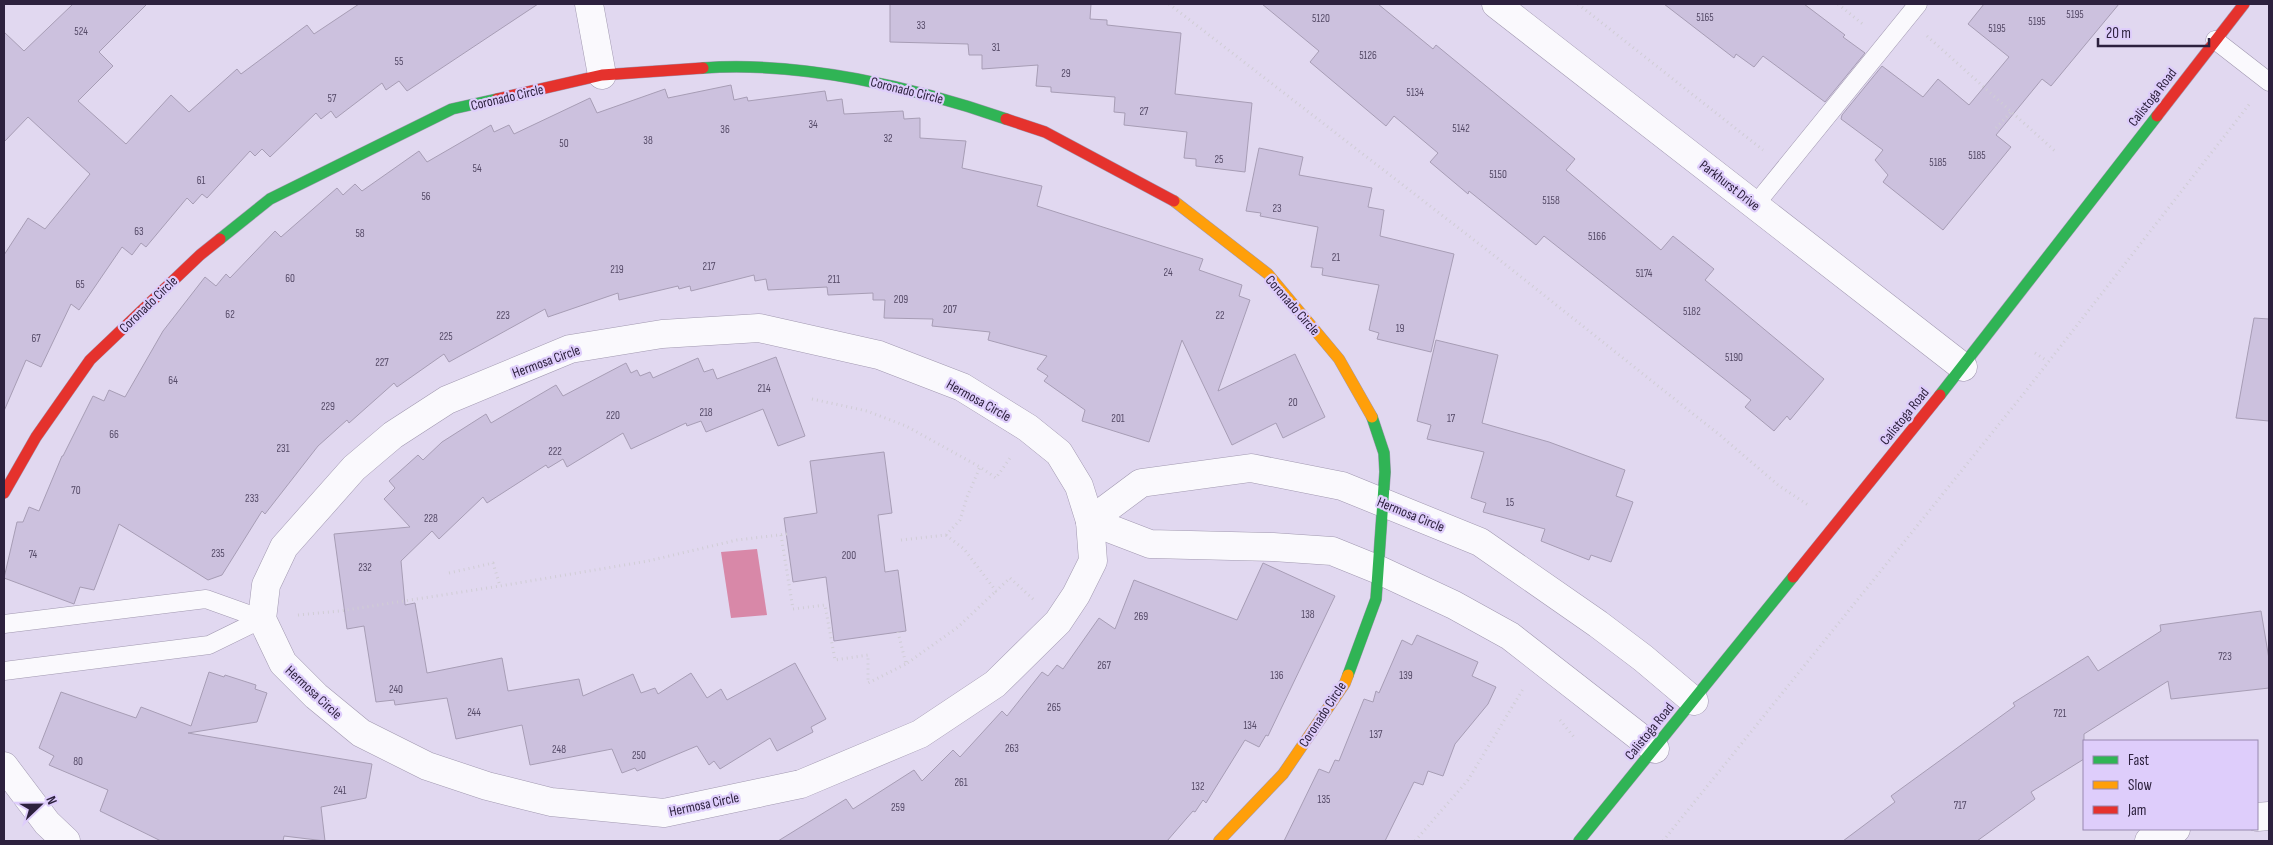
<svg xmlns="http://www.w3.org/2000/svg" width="2273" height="845" font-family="'Sofia Sans Condensed',sans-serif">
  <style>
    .water { fill: #d888a8 }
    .building { fill: #ccc1de; stroke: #a79db5 }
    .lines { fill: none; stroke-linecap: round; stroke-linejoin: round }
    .lane-casing { stroke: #a198b0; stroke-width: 19 }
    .street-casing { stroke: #a198b0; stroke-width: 29 }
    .fast-casing { stroke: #a198b0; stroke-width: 12 }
    .slow-casing { stroke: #a198b0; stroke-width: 12 }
    .jam-casing { stroke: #a198b0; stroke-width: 12 }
    .path { stroke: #d0cdd5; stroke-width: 3; stroke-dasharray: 1 4; stroke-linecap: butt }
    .lane { stroke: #faf9fd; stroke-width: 18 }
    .street { stroke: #faf9fd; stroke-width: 28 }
    .fast { stroke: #30b455; stroke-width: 11 }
    .slow { stroke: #ff9f0a; stroke-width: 11 }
    .jam { stroke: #e5322d; stroke-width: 11 }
    .labels { text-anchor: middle; stroke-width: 4.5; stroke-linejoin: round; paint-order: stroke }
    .number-label { font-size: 11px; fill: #564b68 }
    .street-label { font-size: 14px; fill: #2d213e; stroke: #decdfb }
  </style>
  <rect width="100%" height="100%" fill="#e1d8f0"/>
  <!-- water -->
  <polygon class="water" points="757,549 767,615 731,618 721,552"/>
  <!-- building -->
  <g class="building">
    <polygon points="73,4 147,4 99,52 113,66 78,101 126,144 171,95 189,112 237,69 241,74 307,25 314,34 359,4 538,4 407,91 399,81 386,90 382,83 336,118 331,111 321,119 316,113 270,157 262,149 255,156 250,151 207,198 202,194 193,204 187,198 146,247 141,243 132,255 122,247 79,310 71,304 41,367 26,360 4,411 4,255 28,218 45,229 90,174 28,117 4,142 4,32 24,51"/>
    <polygon points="890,4 1091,4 1090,19 1107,20 1107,25 1181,33 1175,94 1252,103 1245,172 1196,166 1196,159 1184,158 1187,132 1124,125 1125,113 1114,112 1115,97 1051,92 1051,87 1036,86 1038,65 982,69 982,55 969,55 968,44 890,42"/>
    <polygon points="1262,4 1378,4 1433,49 1436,45 1575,159 1566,170 1661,250 1673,236 1714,269 1705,280 1824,379 1790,420 1787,416 1774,431 1745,407 1751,400 1544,236 1536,245 1469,191 1468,194 1430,162 1438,153 1394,116 1386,126 1310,62 1319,51"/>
    <polygon points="1664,4 1804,4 1845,35 1843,37 1865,53 1825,102 1763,56 1754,67 1736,54 1734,58"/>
    <polygon points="1984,4 2119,4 2051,86 2042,79 1996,135 2011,147 1943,230 1883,182 1888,175 1875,160 1883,150 1841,119 1842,115 1882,66 1923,97 1938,79 1969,105 2009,57 1968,24"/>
    <polygon points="731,85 734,100 747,97 748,101 825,91 827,101 842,99 844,114 903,111 904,119 920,118 920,138 966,141 962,168 1042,186 1037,206 1203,259 1199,270 1242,285 1239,296 1250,300 1218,391 1295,354 1325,417 1283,438 1276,423 1232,445 1182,340 1149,442 1082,421 1085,410 1044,381 1048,376 1037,369 1047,356 988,340 990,332 932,326 933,319 884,318 885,300 873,300 873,293 828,295 827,287 768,290 766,279 755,281 754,275 691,291 690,286 679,289 678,286 619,300 618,293 548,317 545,309 449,362 444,354 397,387 394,383 349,423 347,420 318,446 265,514 262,511 222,575 208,580 119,524 94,590 80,587 74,604 4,578 17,522 23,522 29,507 39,511 62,456 63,456 93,396 104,401 109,390 125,397 163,331 205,277 216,286 226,274 230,278 275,231 281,237 337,188 343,195 355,184 362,191 419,151 427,162 491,125 494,132 509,125 514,134 590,98 597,113 665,89 668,98"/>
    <polygon points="1259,148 1303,157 1299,175 1372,188 1368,207 1384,210 1380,236 1454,254 1431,352 1377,339 1379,333 1369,330 1379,285 1322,275 1323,268 1311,267 1318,227 1260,216 1261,213 1246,211"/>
    <polygon points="2254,318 2269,319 2269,421 2236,418"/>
    <polygon points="1436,340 1498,355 1482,423 1549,442 1625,470 1616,496 1633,502 1611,562 1591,555 1589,560 1541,541 1545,529 1483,512 1486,503 1471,498 1484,452 1427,439 1431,425 1417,421"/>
    <polygon points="776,357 805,436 778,446 763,409 706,432 701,421 687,426 686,423 631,449 623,433 567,467 563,459 548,468 546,465 487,503 483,497 439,539 432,531 401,561 405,605 415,603 427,673 502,658 508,691 579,679 583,696 633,674 641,693 655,688 658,694 691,673 707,698 721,689 727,700 795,663 826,719 811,727 813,732 777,751 770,738 720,769 714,761 709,765 697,746 637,771 635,768 622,773 612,749 530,765 522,725 456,739 447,698 395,705 394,700 376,702 364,626 347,629 334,534 410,527 384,499 395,488 389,481 418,455 423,460 442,442 486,414 491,423 556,385 563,396 626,363 631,373 637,370 640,376 650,372 653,378 698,358 704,372 713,369 717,379"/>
    <polygon points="884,452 892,513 878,515 885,572 898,570 906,631 834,641 826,577 793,582 784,518 817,513 810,461"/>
    <polygon points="1263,563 1335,596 1268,736 1266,735 1259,747 1245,740 1206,803 1203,800 1195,812 1193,811 1167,841 778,841 846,799 853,809 914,770 922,781 953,750 960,757 1002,711 1007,716 1042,672 1048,676 1057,665 1063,669 1099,618 1115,629 1134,580 1237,620"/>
    <polygon points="2261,611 2269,659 2269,688 2171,699 2168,681 2084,734 2084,759 2031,792 2035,799 1977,841 1843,841 1895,802 1891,796 2015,706 2013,703 2088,656 2098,671 2161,631 2160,625"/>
    <polygon points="1417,635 1478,662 1472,676 1496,687 1488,704 1455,744 1443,776 1428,771 1423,785 1414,782 1385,841 1284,841 1319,769 1329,773 1335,760 1339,761 1364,699 1373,702 1376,691 1379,693 1402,640 1412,645"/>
    <polygon points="209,672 224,677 225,675 256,685 255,689 267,693 257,722 188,733 372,764 366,798 321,807 325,841 284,836 283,841 161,841 100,811 108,790 49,765 54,756 39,748 61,692 136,718 141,707 191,726"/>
  </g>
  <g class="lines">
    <!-- lane casing -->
    <g class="lane-casing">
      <g id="lane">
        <polyline points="2215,40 2269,82"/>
        <polyline points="1755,205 1918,4"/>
        <polyline points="4,624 206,599 262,619"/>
        <polyline points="4,671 209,645 262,619"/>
      </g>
    </g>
    <!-- street casing -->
    <g class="street-casing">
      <g id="street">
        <polyline points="589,4 602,75"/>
        <polyline points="1496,4 1963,367"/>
        <polygon points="759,328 879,355 962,387 1028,428 1059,453 1079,486 1090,521 1093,561 1076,595 1058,622 995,684 920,734 801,784 664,813 551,802 487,786 427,766 361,733 316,696 283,663 262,619 266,585 284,547 354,468 393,435 447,400 570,349 662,334"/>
        <polyline points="1090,521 1141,483 1251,468 1342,486 1480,542 1598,624 1643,658 1694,701"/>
        <polyline points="1090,521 1150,544 1273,547 1332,551 1379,570 1454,605 1510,636 1655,749"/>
        <polyline points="4,766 47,823 66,841"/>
        <polyline points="2257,817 2269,816"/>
        <polyline points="2149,841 2176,829"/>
      </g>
    </g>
    <!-- fast casing -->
    <g class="fast-casing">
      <g id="fast">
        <path d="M703,68c98,-7 211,19 303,51"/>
        <polyline points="220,239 270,199 452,109 497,99"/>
        <polyline points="1940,395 2157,116"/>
        <polyline points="1348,675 1376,599 1385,472 1384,453 1372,417"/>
        <polyline points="1579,841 1793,577"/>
      </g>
    </g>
    <!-- slow casing -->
    <g class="slow-casing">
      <g id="slow">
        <polyline points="1174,201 1268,274 1339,359 1372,417"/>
        <polyline points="1219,841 1283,774 1345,683 1348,675"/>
      </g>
    </g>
    <!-- jam casing -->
    <g class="jam-casing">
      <g id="jam">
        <polyline points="497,99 602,75 703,68"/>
        <polyline points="2157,116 2244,4"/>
        <polyline points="1006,119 1045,132 1174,201"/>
        <polyline points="4,493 36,437 90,360 200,255 220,239"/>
        <polyline points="1793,577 1940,395"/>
      </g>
    </g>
    <!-- path -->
    <g class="path">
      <polyline points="1169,4 1496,257 1721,436 1778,485 1808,505"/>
      <polyline points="1578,4 1763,150"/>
      <polyline points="1838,4 1865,26"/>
      <polyline points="1927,36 2055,151"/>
      <polyline points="1996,128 2011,112"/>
      <polyline points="2035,353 2047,361"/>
      <polyline points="812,399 867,411 906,426 980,467"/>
      <polyline points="781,535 793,609 825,605 835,660 868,655 868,683 906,664"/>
      <polyline points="946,535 964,549 996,591 1010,578 1034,600"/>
      <polyline points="901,540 946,535 960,520 967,497 980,467 996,478 1010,458"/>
      <polyline points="449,573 493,563 500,586"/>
      <polyline points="298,615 340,611 500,586 648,561 737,540 787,534"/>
      <polyline points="898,632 906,664 958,627 996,591"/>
      <polyline points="1560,720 1574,737"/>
      <polyline points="1415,841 1468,780 1523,689"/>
      <polyline points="1663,841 2025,392 2251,102"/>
    </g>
    <!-- lane -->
    <use href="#lane" class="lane"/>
    <!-- street -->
    <use href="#street" class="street"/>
    <!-- fast -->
    <use href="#fast" class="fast"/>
    <!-- slow -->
    <use href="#slow" class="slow"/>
    <!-- jam -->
    <use href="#jam" class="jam"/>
  </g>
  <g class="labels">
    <!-- number labels -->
    <g class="number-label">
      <text x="2075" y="18">5195</text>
      <text x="1705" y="21">5165</text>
      <text x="1321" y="22">5120</text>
      <text x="2037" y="25">5195</text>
      <text x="921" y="29">33</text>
      <text x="1997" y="32">5195</text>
      <text x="81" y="35">524</text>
      <text x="996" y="51">31</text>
      <text x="1368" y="59">5126</text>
      <text x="399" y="65">55</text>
      <text x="1066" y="77">29</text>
      <text x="1415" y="96">5134</text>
      <text x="332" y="102">57</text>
      <text x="1144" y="115">27</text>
      <text x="813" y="128">34</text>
      <text x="1461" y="132">5142</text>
      <text x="725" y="133">36</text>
      <text x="888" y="142">32</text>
      <text x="648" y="144">38</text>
      <text x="564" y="147">50</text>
      <text x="1977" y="159">5185</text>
      <text x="1219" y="163">25</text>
      <text x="1938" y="166">5185</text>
      <text x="477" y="172">54</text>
      <text x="1498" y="178">5150</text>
      <text x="201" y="184">61</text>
      <text x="426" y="200">56</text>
      <text x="1551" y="204">5158</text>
      <text x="1277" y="212">23</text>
      <text x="139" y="235">63</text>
      <text x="360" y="237">58</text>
      <text x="1597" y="240">5166</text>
      <text x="1336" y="261">21</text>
      <text x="709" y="270">217</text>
      <text x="617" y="273">219</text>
      <text x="1168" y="276">24</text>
      <text x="1644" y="277">5174</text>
      <text x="290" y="282">60</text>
      <text x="834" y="283">211</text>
      <text x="80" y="288">65</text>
      <text x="901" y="303">209</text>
      <text x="950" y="313">207</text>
      <text x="1692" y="315">5182</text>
      <text x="230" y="318">62</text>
      <text x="503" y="319">223</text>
      <text x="1220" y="319">22</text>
      <text x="1400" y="332">19</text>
      <text x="446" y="340">225</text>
      <text x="36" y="342">67</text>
      <text x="1734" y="361">5190</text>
      <text x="382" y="366">227</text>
      <text x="173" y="384">64</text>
      <text x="764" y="392">214</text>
      <text x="1293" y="406">20</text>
      <text x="328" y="410">229</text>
      <text x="706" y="416">218</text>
      <text x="613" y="419">220</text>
      <text x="1118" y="422">201</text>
      <text x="1451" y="422">17</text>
      <text x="114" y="438">66</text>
      <text x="283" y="452">231</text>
      <text x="555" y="455">222</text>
      <text x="76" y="494">70</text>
      <text x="252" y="502">233</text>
      <text x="1510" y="506">15</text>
      <text x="431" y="522">228</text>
      <text x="218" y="557">235</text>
      <text x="33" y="558">74</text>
      <text x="849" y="559">200</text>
      <text x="365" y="571">232</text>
      <text x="1308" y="618">138</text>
      <text x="1141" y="620">269</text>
      <text x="2225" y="660">723</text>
      <text x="1104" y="669">267</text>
      <text x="1277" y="679">136</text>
      <text x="1406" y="679">139</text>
      <text x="396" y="693">240</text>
      <text x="1054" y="711">265</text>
      <text x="474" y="716">244</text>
      <text x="2060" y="717">721</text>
      <text x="1250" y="729">134</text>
      <text x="1376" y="738">137</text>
      <text x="1012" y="752">263</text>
      <text x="559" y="753">248</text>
      <text x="639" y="759">250</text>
      <text x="78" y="765">80</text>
      <text x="961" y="786">261</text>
      <text x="1198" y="790">132</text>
      <text x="340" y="794">241</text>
      <text x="1324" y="803">135</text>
      <text x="1960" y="809">717</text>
      <text x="898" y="811">259</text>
    </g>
    <!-- street labels -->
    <g class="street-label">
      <text transform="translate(907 90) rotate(14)" y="5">Coronado Circle</text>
      <text transform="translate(507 97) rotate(-13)" y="5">Coronado Circle</text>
      <text transform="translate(2152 97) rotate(-52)" y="5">Calistoga Road</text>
      <text transform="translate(1730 185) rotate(38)" y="5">Parkhurst Drive</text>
      <text transform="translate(148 304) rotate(-44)" y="5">Coronado Circle</text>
      <text transform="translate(1293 305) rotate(49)" y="5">Coronado Circle</text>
      <text transform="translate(546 361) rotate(-20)" y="5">Hermosa Circle</text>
      <text transform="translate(979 400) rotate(29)" y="5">Hermosa Circle</text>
      <text transform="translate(1904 416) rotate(-51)" y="5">Calistoga Road</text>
      <text transform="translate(1411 514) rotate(22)" y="5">Hermosa Circle</text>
      <text transform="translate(314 692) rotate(43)" y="5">Hermosa Circle</text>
      <text transform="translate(1322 714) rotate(-57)" y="5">Coronado Circle</text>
      <text transform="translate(1649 731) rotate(-51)" y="5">Calistoga Road</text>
      <text transform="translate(704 804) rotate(-12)" y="5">Hermosa Circle</text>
    </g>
  </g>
  <!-- border -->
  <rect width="2273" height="845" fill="none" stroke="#2d213e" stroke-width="10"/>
  <!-- legend -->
  <rect x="2083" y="740" width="175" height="90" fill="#decdfb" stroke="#9788af"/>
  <rect x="2093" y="756" width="25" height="8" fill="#30b455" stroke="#9788af"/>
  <text x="2128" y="765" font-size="15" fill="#2d213e">Fast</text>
  <rect x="2093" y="781" width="25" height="8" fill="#ff9f0a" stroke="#9788af"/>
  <text x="2128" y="790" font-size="15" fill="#2d213e">Slow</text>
  <rect x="2093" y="806" width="25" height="8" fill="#e5322d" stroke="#9788af"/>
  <text x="2128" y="815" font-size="15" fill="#2d213e">Jam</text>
  <!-- north arrow -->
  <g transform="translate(40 805) rotate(68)" stroke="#decdfb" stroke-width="4" paint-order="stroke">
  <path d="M0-4L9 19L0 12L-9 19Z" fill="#2d213e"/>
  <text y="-8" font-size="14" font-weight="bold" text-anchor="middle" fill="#2d213e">N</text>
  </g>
  <!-- scale -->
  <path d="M2098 38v8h111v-8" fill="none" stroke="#2d213e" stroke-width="2.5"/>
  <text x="2106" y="38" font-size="15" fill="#2d213e" stroke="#decdfb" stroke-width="4" paint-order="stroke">20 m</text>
</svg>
